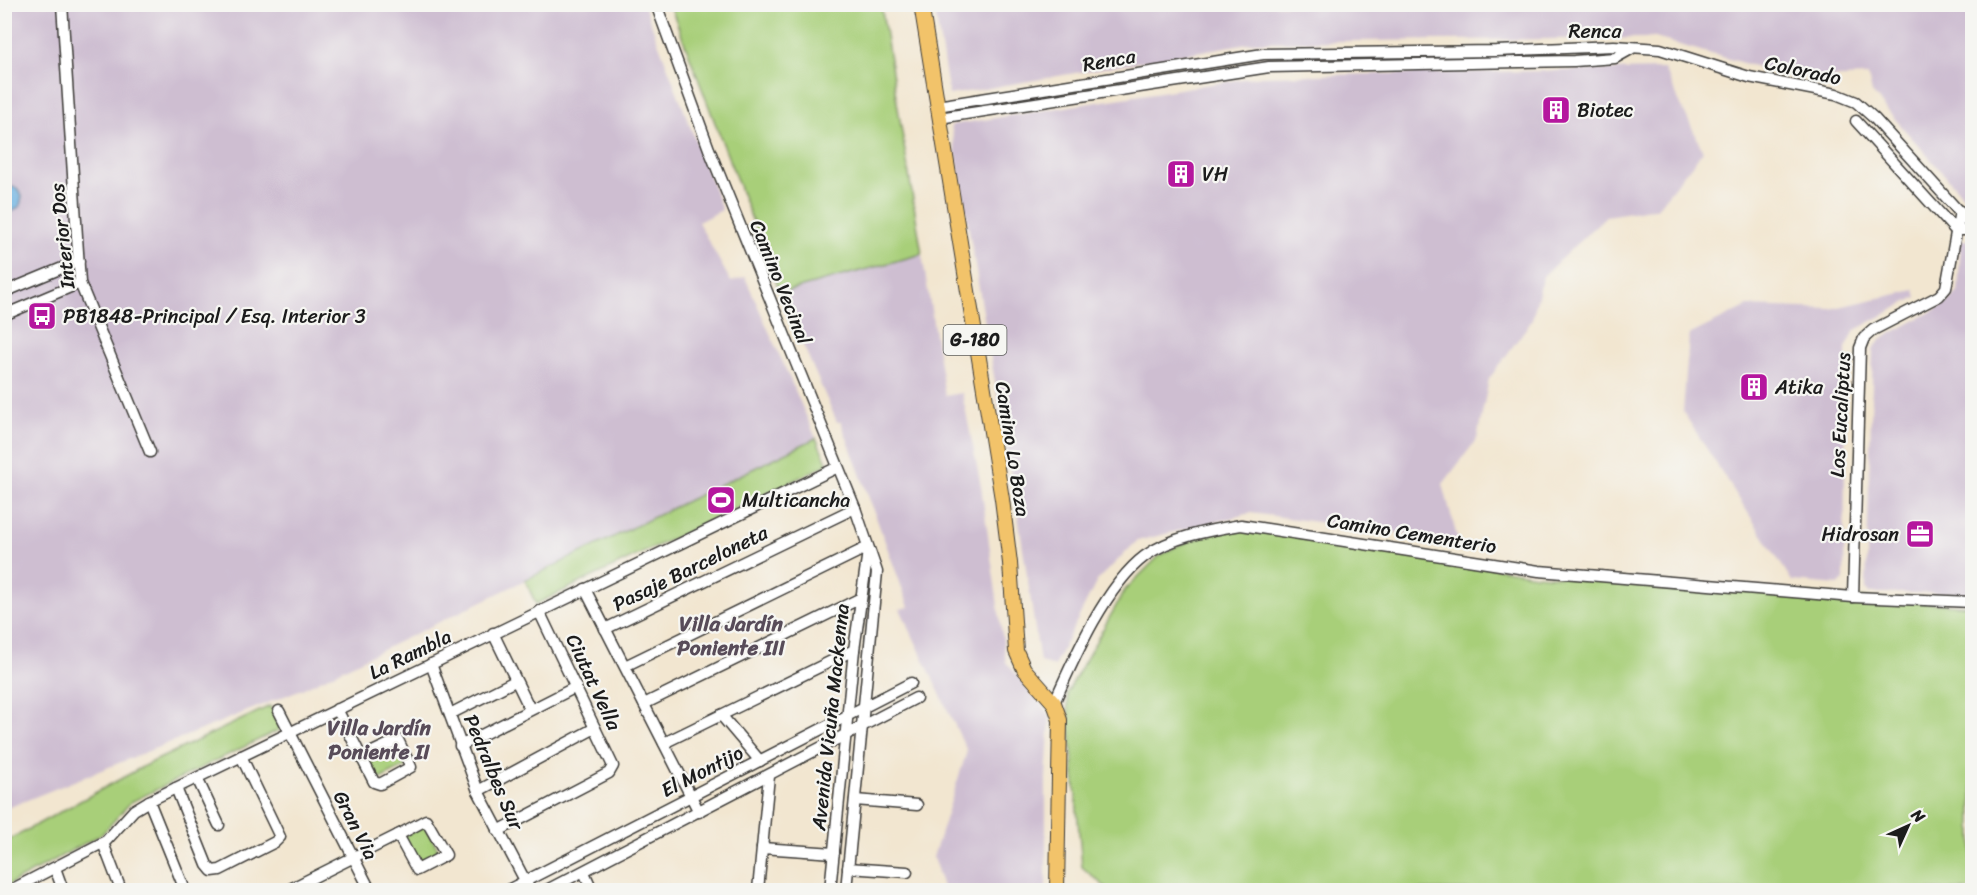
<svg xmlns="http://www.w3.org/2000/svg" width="1977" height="895" font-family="Sriracha,sans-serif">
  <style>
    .industrial { fill: #cebed1 }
    .green { fill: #a8cf79; stroke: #62764a; stroke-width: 1.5 }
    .water { fill: #6bb1e2; stroke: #44667f; stroke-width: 1.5 }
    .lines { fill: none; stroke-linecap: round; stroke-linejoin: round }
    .minor-casing { stroke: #3c3a37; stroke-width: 13 }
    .major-casing { stroke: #3c3a37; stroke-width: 16 }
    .minor { stroke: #fff; stroke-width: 10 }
    .major { stroke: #f2c36a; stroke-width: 14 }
    .labels { text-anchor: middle; stroke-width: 4.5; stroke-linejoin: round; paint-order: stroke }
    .shield { fill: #f6f6f2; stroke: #5d5d5c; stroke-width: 1.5 }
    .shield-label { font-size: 18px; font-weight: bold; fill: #1c1c1c }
    .street-label { font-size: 20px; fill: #1c1c1c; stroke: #f6f6f2 }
    .poi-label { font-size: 20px; fill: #1c1c1c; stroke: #f6f6f2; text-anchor: start }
    .neighbourhood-label { font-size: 21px; font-weight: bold; fill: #584c59; stroke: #f6f6f2 }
  </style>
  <rect width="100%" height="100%" fill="#f6f6f2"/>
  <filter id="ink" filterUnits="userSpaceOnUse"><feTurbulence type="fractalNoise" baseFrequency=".0167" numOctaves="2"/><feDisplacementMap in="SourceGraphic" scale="12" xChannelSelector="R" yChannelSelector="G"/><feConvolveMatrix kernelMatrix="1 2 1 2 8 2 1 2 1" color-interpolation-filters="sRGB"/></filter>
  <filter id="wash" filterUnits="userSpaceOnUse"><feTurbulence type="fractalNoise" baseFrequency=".008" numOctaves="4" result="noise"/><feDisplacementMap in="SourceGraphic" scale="24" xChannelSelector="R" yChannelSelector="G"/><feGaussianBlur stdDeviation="1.35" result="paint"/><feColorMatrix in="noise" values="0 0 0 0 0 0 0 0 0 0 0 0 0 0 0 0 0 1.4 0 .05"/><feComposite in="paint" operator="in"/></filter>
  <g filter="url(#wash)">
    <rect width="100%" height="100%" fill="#f2e6d0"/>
    <!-- industrial -->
    <g class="industrial">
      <polygon points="5,5 644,5 722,210 698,222 731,282 745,277 816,438 302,689 5,809"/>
      <polygon points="934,5 1972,5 1972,201 1966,199 1872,93 1868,76 1819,78 1768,70 1655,38 1254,42 949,95"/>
      <polygon points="1664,69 1703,151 1657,208 1606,216 1543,276 1532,320 1489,379 1477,439 1443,484 1458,541 1251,513 1137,541 1097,581 1054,666 1040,662 1019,522 951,125 1262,76"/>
      <polygon points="1961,240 1972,240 1972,593 1870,593 1866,590 1873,349 1881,339 1947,303 1958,292"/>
      <polygon points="922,254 945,396 962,393 981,486 1006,662 1050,715 1046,778 1046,890 944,890 933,857 967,751 900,609 909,607 841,422 837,422 780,293"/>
      <polygon points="1915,290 1917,297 1855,330 1846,348 1844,581 1838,585 1792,581 1683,412 1689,335 1748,306 1830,309"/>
    </g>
    <!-- green -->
    <g class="green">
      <polygon points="670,5 881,5 922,254 780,293"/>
      <polygon points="816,438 828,464 536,604 525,580"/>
      <polygon points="1225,529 1254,529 1536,575 1972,606 1972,890 1109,890 1082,867 1067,693 1125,590 1158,557 1177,546"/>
      <polygon points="270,706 281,729 131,802 102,834 5,887 5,842 146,765"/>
      <polygon points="395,743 406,766 378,780 367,758"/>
      <polygon points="425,825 440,853 418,864 403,836"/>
    </g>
    <!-- water -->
    <polygon class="water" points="5,186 17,188 22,196 20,206 11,212 5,211"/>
  </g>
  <g filter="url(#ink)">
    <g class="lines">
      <!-- minor casing -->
      <g class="minor-casing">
        <g id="minor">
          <polyline points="62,4 80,283 150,452"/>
          <polyline points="656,4 709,149 855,508 877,572 846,890"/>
          <polyline points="937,106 1263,54 1496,51 1614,46 1660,49 1749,77 1836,94 1856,102 1875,119 1972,226"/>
          <polyline points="939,118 1269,67 1574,61 1615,58 1631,49"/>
          <polyline points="1856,121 1955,230 1972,230"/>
          <polyline points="4,292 79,261"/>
          <polyline points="4,315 80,283"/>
          <polyline points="585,589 699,812"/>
          <polyline points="1853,597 1860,348 1864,338 1873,330 1939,296 1946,288 1960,211"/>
          <polyline points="605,629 855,508"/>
          <polyline points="493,633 530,709"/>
          <polyline points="431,664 478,791 530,890"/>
          <polyline points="625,666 868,547"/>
          <path d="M1054,703c20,-45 52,-118 91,-147 26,-19 65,-26 96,-31l298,46 314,26 119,5"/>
          <polyline points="644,704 861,598"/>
          <polyline points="337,709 374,782 380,784 411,767 398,740 362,757"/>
          <polyline points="279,711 370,890"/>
          <polyline points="450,714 515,681"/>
          <polyline points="721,715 760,761"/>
          <polyline points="664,743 854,650"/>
          <polyline points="460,746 576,687"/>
          <polyline points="197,778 219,825"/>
          <polyline points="176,788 207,865 212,871 220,870 275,842 280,837 241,756"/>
          <polyline points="478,791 595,728"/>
          <polyline points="855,800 917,805"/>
          <polyline points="149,801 185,890"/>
          <polygon points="426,820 446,855 417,870 398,835"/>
          <polyline points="498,831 609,773 613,766 539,611"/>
          <polyline points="103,843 121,890"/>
          <polyline points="762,848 834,853"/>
          <polyline points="55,868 63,890"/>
          <polyline points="848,868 907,872"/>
          <polyline points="584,872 592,890"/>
          <polyline points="11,890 106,841 134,810 149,801 836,468"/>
          <polyline points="288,890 398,835"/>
          <polyline points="508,890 911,683"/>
          <polyline points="547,890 916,698"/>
          <polyline points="758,890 769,776"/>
          <polyline points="830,890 854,650 868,551"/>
        </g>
      </g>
      <!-- major casing -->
      <g class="major-casing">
        <polyline id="major" points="921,4 1002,499 1010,563 1016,651 1024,669 1054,703 1060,720 1057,890"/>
      </g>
      <!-- minor -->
      <use href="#minor" class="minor"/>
      <!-- major -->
      <use href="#major" class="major"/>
    </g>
  </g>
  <!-- icons -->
  <defs>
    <g id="building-square" transform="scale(1.5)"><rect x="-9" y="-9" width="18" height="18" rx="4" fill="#b5179e" stroke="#f6f6f2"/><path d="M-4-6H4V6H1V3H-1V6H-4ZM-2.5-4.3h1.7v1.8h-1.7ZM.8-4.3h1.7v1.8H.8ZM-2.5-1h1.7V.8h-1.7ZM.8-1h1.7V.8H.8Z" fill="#fff"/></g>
    <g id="bus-square" transform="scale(1.5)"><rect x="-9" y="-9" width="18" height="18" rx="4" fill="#b5179e" stroke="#f6f6f2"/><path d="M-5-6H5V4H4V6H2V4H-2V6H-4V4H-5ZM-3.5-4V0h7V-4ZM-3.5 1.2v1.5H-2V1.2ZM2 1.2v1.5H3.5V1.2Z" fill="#fff"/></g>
    <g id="stadium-square" transform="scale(1.5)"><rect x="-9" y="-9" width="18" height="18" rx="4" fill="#b5179e" stroke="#f6f6f2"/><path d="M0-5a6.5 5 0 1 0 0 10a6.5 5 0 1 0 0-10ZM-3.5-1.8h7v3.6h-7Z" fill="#fff"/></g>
    <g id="office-square" transform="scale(1.5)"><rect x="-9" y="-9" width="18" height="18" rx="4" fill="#b5179e" stroke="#f6f6f2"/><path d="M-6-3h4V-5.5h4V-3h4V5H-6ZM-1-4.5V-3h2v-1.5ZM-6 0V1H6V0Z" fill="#fff"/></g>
  </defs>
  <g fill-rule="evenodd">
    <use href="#building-square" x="1556" y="110"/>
    <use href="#building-square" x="1181" y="174"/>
    <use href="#bus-square" x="42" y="316"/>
    <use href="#building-square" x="1754" y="387"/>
    <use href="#stadium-square" x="721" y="500"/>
    <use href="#office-square" x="1920" y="534"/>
  </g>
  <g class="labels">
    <!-- shield labels -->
    <rect class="shield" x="943.5" y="325" width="63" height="30" rx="4.5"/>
    <g class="shield-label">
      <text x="975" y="346">G-180</text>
    </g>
    <!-- street labels -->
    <g class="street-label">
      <text x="1595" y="38">Renca</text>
      <text transform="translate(1109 60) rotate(-10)" y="7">Renca</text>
      <text transform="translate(1803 70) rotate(12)" y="7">Colorado</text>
      <text transform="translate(62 236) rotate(-96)" y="7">Interior Dos</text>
      <text transform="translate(781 282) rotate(68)" y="7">Camino Vecinal</text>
      <text transform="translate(1840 415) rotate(-87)" y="7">Los Eucaliptus</text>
      <text transform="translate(1013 449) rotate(81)" y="7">Camino Lo Boza</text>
      <text transform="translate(1412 533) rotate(9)" y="7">Camino Cementerio</text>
      <text transform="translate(690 568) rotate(-26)" y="7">Pasaje Barceloneta</text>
      <text transform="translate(410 654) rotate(-26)" y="7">La Rambla</text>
      <text transform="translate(594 682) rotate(65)" y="7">Ciutat Vella</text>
      <text transform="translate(830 717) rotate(-84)" y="7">Avenida Vicuña Mackenna</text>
      <text transform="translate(702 771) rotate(-27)" y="7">El Montijo</text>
      <text transform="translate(494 772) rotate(67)" y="7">Pedralbes Sur</text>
      <text transform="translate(356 825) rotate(63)" y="7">Gran Via</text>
    </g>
    <!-- poi labels -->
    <g class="poi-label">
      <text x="1577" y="117">Biotec</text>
      <text x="1202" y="181">VH</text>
      <text x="63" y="323">PB1848-Principal / Esq. Interior 3</text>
      <text x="1775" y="394">Atika</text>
      <text x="742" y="507">Multicancha</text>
      <text x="1899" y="541" text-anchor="end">Hidrosan</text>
    </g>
    <!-- neighbourhood labels -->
    <g class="neighbourhood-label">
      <text x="731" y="631">Villa Jardín<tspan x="731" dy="24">Poniente III</tspan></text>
      <text x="379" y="735">Villa Jardín<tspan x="379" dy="24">Poniente II</tspan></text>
    </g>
  </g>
  <!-- margin -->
  <rect width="1977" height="895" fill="none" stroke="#f6f6f2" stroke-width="24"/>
  <!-- north arrow -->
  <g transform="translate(1908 826) rotate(45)" stroke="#f6f6f2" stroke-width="4.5" paint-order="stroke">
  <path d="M0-4.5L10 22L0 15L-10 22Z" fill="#1c1c1c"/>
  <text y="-9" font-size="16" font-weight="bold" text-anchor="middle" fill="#1c1c1c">N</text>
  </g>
</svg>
